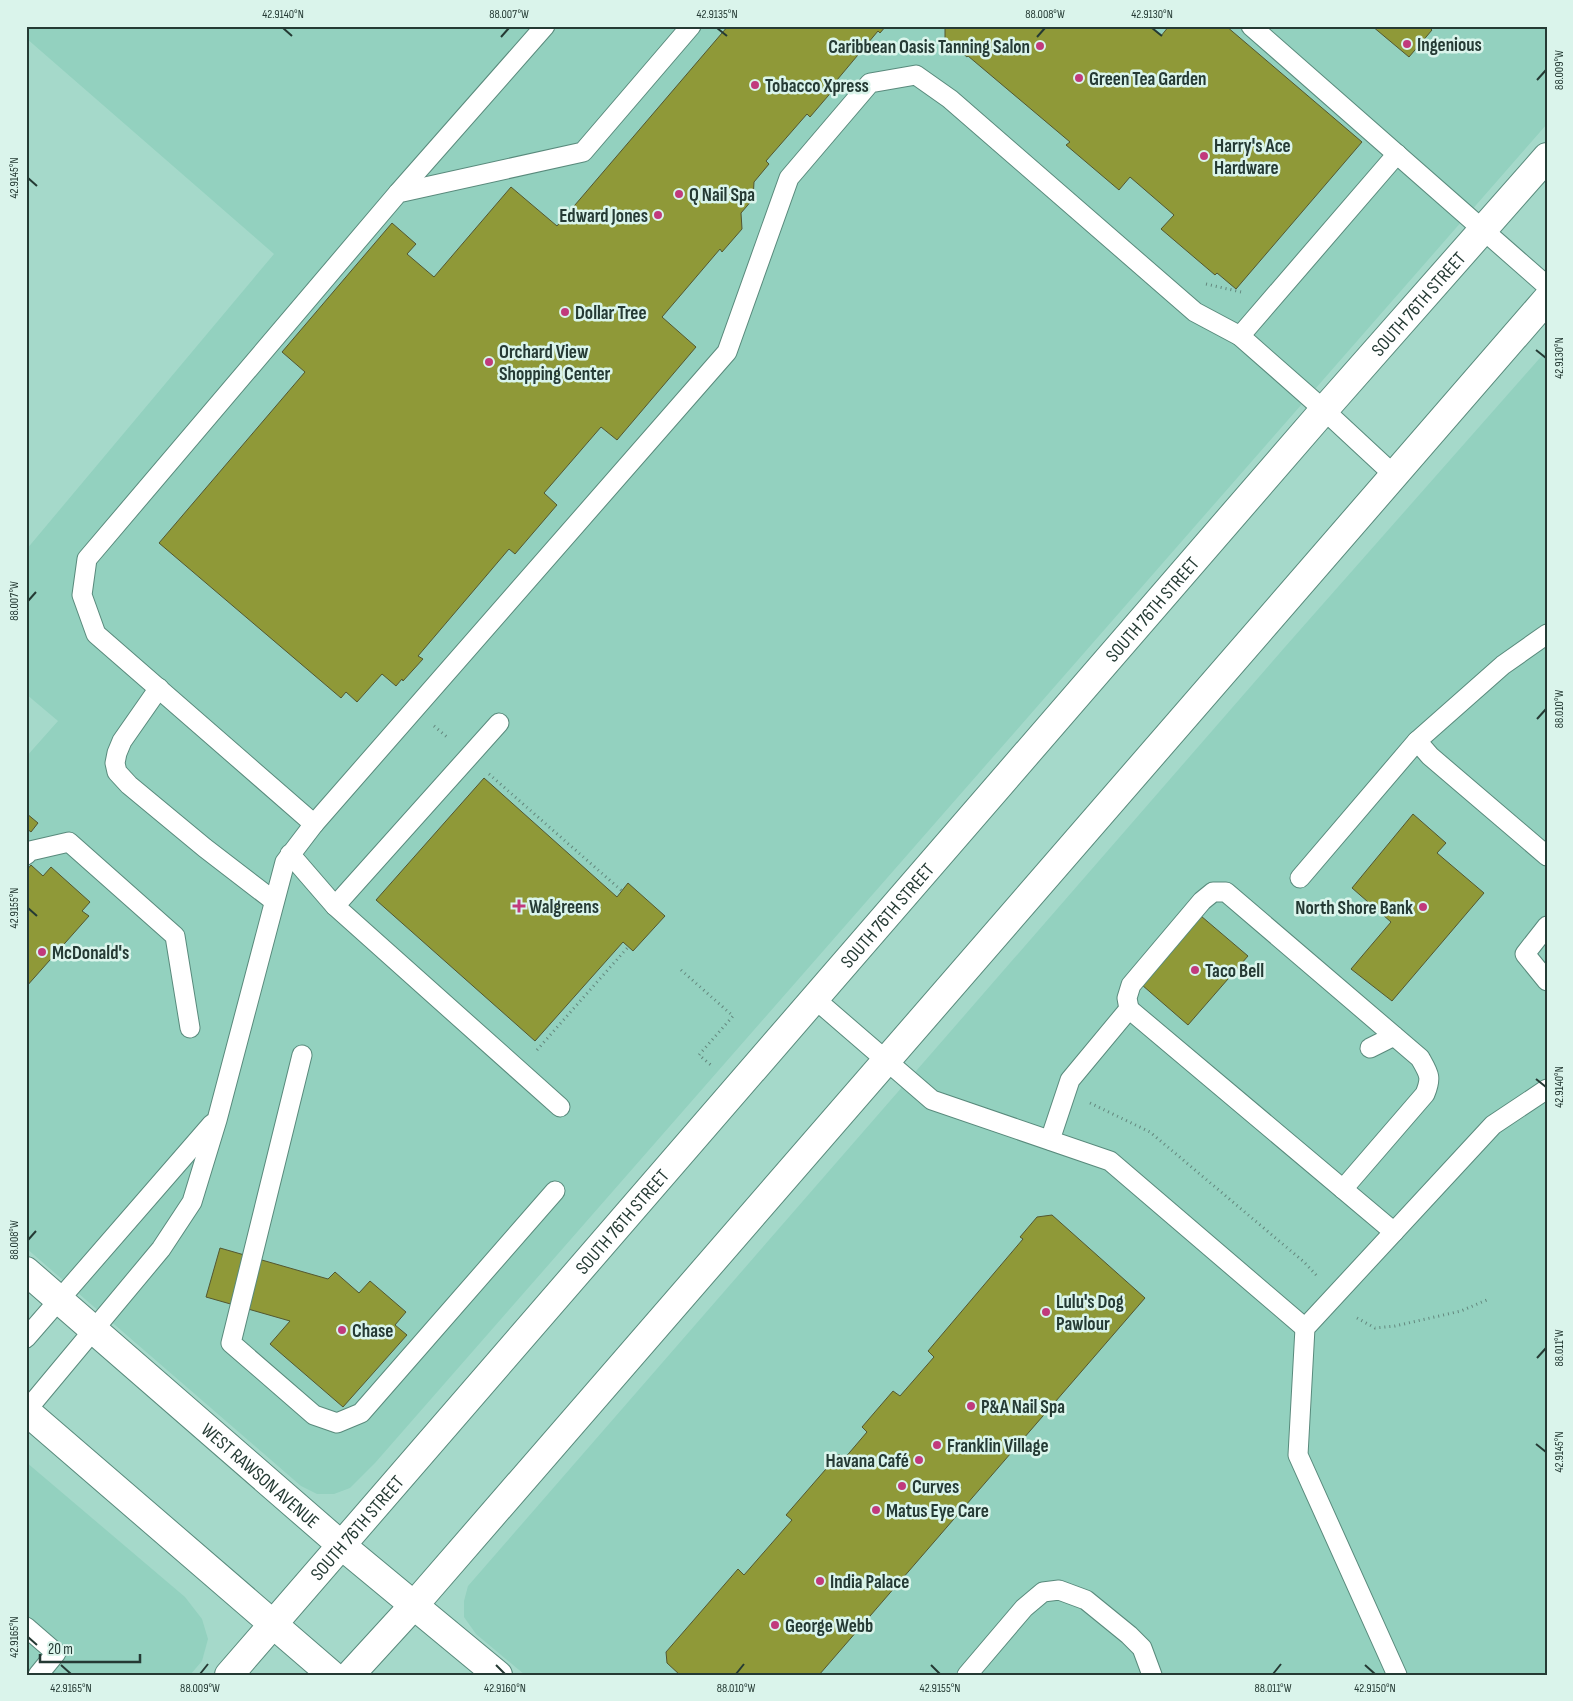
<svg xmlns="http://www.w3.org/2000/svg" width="1573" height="1701" font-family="'Sofia Sans Condensed',sans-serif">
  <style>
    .built { fill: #93d1bf }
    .building { fill: #8f9938; stroke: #535731 }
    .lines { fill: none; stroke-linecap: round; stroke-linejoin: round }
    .service-casing { stroke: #598a7c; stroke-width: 21 }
    .secondary-casing { stroke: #598a7c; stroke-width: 30 }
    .path { stroke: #63877d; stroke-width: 3; stroke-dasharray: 1 4; stroke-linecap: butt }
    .service { stroke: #fff; stroke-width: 19 }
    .secondary { stroke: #fff; stroke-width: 28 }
    .ticks { fill: none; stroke: #253a34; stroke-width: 2 }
    .poi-dot { fill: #c13a7c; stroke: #daf4eb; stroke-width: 2 }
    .labels { text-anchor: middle; stroke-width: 5; stroke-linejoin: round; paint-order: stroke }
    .poi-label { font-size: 19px; font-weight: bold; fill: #253a34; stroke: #daf4eb; text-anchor: start }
    .street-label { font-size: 19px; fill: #253a34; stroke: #daf4eb }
    .neatline { fill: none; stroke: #253a34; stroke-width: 2 }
    .ticks-label { font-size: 12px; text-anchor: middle; fill: #253a34 }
  </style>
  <rect width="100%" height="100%" fill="#a5d9ca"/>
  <!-- built -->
  <g class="built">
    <polygon points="26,26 1547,26 1547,124 375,1463 350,1488 334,1494 317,1494 301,1486 26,1248 26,757 58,721 26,694 26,550 274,254 26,38"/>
    <polygon points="1547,350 1547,1675 525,1675 476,1634 464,1617 464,1601 468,1586 1285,647"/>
    <polygon points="26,1462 185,1597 202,1619 208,1639 202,1661 190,1675 26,1675"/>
  </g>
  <!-- building -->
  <g class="building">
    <polygon points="728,26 886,26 880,33 878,31 837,80 840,82 810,117 807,114 766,161 769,164 754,182 753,199 741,213 742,229 722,252 720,249 662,317 696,347 617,440 601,427 544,493 557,505 515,554 509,549 418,656 423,659 403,681 402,679 396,686 382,674 357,702 346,692 341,698 159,543 305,372 282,352 392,223 416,244 407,254 434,277 511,187 557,226"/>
    <polygon points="945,26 1150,26 1161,36 1169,26 1226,26 1362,142 1236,289 1217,273 1215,275 1161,229 1174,215 1130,177 1119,190 1066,145 1070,142 968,56 967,57 945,39"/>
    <polygon points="1372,26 1428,26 1432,30 1409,57"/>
    <polygon points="484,778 617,897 628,883 665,916 633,951 623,942 535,1041 376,900"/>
    <polygon points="26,813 38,823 31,832 26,828"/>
    <polygon points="1413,814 1446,843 1437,853 1484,893 1392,1001 1351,969 1391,922 1352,888"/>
    <polygon points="31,865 43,876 51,867 90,902 82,911 89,916 26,987 26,871"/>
    <polygon points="1201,916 1248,956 1188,1025 1142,985"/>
    <polygon points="1052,1215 1145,1298 819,1675 680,1675 667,1663 666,1652 738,1569 744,1575 792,1520 786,1515 839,1454 844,1459 867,1432 862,1427 893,1391 900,1396 934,1357 928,1351 1023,1239 1020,1237 1037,1217"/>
    <polygon points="220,1248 328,1279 335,1272 359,1293 370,1281 406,1312 395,1325 407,1335 343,1407 270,1344 290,1321 206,1297"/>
  </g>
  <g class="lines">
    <!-- service casing -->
    <g class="service-casing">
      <g id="service">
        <polyline points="1251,26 1547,286"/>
        <polyline points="398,193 545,26"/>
        <polyline points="1240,336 1397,154"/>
        <polyline points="1547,634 1503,665 1417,741 1430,756 1547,856"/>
        <polyline points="159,688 122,741 117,753 115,763 117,772 129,785 205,848 274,901"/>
        <polyline points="314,824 727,352 789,178 870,83 916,75 950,99 1195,312 1240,336 1324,410 1394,475"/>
        <polyline points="290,854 335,906 560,1107"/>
        <polyline points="26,855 30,851 69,842 175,936 190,1028"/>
        <polyline points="1300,878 1417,741"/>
        <polyline points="335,906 499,723"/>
        <polyline points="1547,926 1525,954 1547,981"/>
        <polyline points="815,999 932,1100 1110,1161 1305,1328"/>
        <path d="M1129,1009l-2,-11 4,-13 71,-84 11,-9h13l194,166c9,16 12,19 5,36l-82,95"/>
        <polyline points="1370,1048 1394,1036"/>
        <polyline points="302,1055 231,1343 314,1415 337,1423 361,1413 555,1191"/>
        <polyline points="1050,1140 1070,1080 1129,1009 1394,1232"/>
        <polyline points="26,1338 212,1124"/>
        <polyline points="26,1411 161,1249 192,1202 217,1120 285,862 314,824 96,634 82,595 87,559 398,193 583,152 691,26"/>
        <polyline points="26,1627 56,1653 38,1675"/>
        <polyline points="967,1675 1024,1608 1043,1592 1059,1590 1086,1600 1129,1635 1142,1648 1152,1675"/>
        <polyline points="1397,1675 1298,1455 1305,1328 1493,1125 1547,1089"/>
      </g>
    </g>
    <!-- secondary casing -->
    <g class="secondary-casing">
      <g id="secondary">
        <path id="s1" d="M26,1271l315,274 157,130"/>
        <polyline points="26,1411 332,1675"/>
        <path id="s2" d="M229,1675l1095,-1265 223,-253"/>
        <polyline points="350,1675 415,1604 1547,299"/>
      </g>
    </g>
    <!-- path -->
    <g class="path">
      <polyline points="1206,284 1241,292"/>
      <polyline points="434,726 448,738"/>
      <polyline points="489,774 622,891"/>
      <polyline points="681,970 733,1016 699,1055 712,1066"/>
      <polyline points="537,1050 629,946"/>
      <polyline points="1090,1103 1150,1132 1304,1262 1318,1277"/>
      <polyline points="1357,1318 1375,1328 1395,1326 1461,1311 1489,1299"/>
    </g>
    <!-- service -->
    <use href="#service" class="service"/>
    <!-- secondary -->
    <use href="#secondary" class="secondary"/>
  </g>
  <!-- ticks -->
  <path class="ticks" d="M283,28l9,8M717,28l10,8M1152,28l10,8M501,37l8,-9M1037,37l8,-9M1537,80l9,-10M28,178l9,8M1536,350l10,8M28,601l8,-9M1537,719l9,-10M28,908l9,8M1536,1079l10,8M28,1240l8,-9M1537,1358l9,-10M1536,1444l10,8M28,1637l9,8M61,1665l10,9M496,1665l9,9M931,1665l9,9M1365,1665l10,9M200,1674l8,-10M736,1674l8,-10M1273,1674l8,-10"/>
  <!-- markers -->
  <g class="poi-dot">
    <circle cx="1407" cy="44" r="5"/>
    <circle cx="1040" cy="46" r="5"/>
    <circle cx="1079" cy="78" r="5"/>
    <circle cx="755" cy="85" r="5"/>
    <circle cx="1204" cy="156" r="5"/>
    <circle cx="679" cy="194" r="5"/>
    <circle cx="658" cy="215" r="5"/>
    <circle cx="565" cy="312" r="5"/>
    <circle cx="489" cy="362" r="5"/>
    <path d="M516.5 898.5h5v5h5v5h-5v5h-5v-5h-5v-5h5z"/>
    <circle cx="1423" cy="907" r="5"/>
    <circle cx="42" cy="952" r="5"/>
    <circle cx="1195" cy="970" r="5"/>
    <circle cx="1046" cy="1312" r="5"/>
    <circle cx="342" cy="1330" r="5"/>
    <circle cx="971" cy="1406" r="5"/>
    <circle cx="937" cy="1445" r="5"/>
    <circle cx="919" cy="1460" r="5"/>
    <circle cx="902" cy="1486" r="5"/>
    <circle cx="876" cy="1510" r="5"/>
    <circle cx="820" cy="1581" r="5"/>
    <circle cx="775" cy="1625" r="5"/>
  </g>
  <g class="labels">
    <!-- poi labels -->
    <g class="poi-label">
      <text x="1417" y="51">Ingenious</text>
      <text x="1030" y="53" text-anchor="end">Caribbean Oasis Tanning Salon</text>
      <text x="1089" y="85">Green Tea Garden</text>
      <text x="765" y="92">Tobacco Xpress</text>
      <text x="1214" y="152">Harry's Ace<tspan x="1214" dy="22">Hardware</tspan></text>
      <text x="689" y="201">Q Nail Spa</text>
      <text x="648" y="222" text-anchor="end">Edward Jones</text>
      <text x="575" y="319">Dollar Tree</text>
      <text x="499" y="358">Orchard View<tspan x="499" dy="22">Shopping Center</tspan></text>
      <text x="529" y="913">Walgreens</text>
      <text x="1413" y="914" text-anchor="end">North Shore Bank</text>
      <text x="52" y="959">McDonald's</text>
      <text x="1205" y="977">Taco Bell</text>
      <text x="1056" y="1308">Lulu's Dog<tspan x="1056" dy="22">Pawlour</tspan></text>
      <text x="352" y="1337">Chase</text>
      <text x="981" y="1413">P&amp;A Nail Spa</text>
      <text x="947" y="1452">Franklin Village</text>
      <text x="909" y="1467" text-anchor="end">Havana Café</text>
      <text x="912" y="1493">Curves</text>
      <text x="886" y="1517">Matus Eye Care</text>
      <text x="830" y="1588">India Palace</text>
      <text x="785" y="1632">George Webb</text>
    </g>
    <!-- street labels -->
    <g class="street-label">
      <text dy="7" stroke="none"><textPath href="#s2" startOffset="1815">SOUTH 76TH STREET</textPath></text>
      <text dy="7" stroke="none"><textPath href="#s2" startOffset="1410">SOUTH 76TH STREET</textPath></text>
      <text dy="7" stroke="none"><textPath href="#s2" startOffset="1005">SOUTH 76TH STREET</textPath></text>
      <text dy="7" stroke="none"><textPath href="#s2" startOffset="600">SOUTH 76TH STREET</textPath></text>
      <text dy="7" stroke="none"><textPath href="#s1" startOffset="311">WEST RAWSON AVENUE</textPath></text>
      <text dy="7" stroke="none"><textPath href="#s2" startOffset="195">SOUTH 76TH STREET</textPath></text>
    </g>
  </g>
  <!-- border -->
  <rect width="1573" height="1701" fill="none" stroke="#daf4eb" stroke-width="55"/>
  <!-- scale -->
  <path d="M40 1654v8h100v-8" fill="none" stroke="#253a34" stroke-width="2.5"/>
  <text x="48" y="1654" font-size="15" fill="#253a34" stroke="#daf4eb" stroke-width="4" paint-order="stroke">20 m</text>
  <rect x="28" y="28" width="1518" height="1646" class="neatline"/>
  <g class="ticks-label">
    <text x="283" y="18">42.9140°N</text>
    <text x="509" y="18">88.007°W</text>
    <text x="717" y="18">42.9135°N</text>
    <text x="1045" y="18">88.008°W</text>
    <text x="1152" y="18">42.9130°N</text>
    <text transform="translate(1559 70) rotate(-90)" y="4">88.009°W</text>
    <text transform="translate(14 178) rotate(-90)" y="4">42.9145°N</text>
    <text transform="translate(1559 358) rotate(-90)" y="4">42.9130°N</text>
    <text transform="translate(14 601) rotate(-90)" y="4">88.007°W</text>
    <text transform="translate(1559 709) rotate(-90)" y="4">88.010°W</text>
    <text transform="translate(14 908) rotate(-90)" y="4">42.9155°N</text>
    <text transform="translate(1559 1087) rotate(-90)" y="4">42.9140°N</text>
    <text transform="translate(14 1240) rotate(-90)" y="4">88.008°W</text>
    <text transform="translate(1559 1348) rotate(-90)" y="4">88.011°W</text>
    <text transform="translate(1559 1452) rotate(-90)" y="4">42.9145°N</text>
    <text transform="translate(14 1637) rotate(-90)" y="4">42.9165°N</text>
    <text x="71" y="1692">42.9165°N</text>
    <text x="200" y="1692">88.009°W</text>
    <text x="505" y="1692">42.9160°N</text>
    <text x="736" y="1692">88.010°W</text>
    <text x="940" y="1692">42.9155°N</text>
    <text x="1273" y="1692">88.011°W</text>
    <text x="1375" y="1692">42.9150°N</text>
  </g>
</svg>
